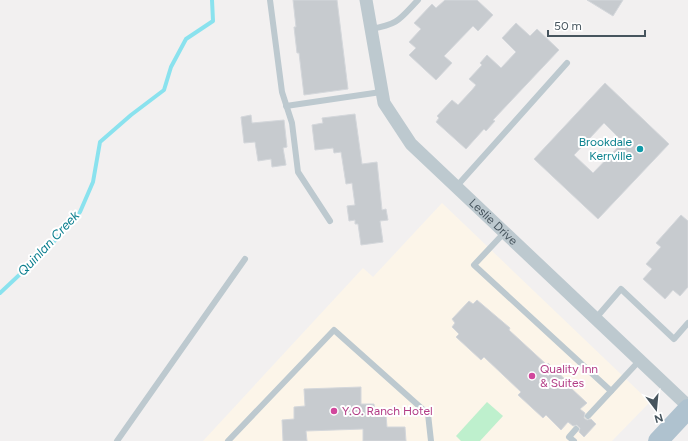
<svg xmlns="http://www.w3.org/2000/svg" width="688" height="441" font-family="Figtree,sans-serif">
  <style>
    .commercial { fill: #fcf5e9 }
    .green { fill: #bef0cd }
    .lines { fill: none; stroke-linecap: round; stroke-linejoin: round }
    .stream { stroke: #8ae2ee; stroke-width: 4 }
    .building { fill: #c7cbcf; stroke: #d4d7db; fill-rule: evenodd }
    .lane { stroke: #bdc9cf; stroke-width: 6 }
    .street { stroke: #bdc9cf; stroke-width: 13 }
    .primary { stroke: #afc2cf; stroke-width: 20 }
    .culture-dot { fill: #0f9aa8; stroke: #fff; stroke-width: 1.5 }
    .hotel-dot { fill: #d1479c; stroke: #fff; stroke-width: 1.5 }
    .labels { text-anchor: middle; stroke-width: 4; stroke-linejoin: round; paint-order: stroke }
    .culture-label { font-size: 12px; fill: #0d838f; stroke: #fff; text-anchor: end }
    .street-label { font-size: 12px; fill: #47555e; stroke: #fff }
    .hotel-label { font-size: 12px; fill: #b23c85; stroke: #fff; text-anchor: start }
    .water-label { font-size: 13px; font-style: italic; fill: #0b7f8f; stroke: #fff }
  </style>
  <rect width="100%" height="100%" fill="#f2f0f0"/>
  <!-- commercial -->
  <polygon class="commercial" points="442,203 650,402 612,441 203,441 363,268 373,277"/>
  <!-- green -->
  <polygon class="green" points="487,402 503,416 480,441 461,441 456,436"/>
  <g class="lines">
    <!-- stream -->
    <polyline class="stream" points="0,293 49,247 80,212 93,182 100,142 131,115 164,90 171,67 186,39 213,21 212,0"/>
  </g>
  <!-- building -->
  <g class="building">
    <polygon points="293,0 337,0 348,89 304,95 299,53 297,53 294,27 296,27"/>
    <polygon points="445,0 477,0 493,15 478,31 473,26 444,56 452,63 436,80 409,55 416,48 409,42 421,29 414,23 432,4 436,8"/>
    <polygon points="587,0 623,0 613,16"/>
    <polygon points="516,23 530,36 537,29 559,50 493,120 495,121 486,131 484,129 466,149 436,122 439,118 437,116 452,100 458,105 472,90 476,85 469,79 482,65 480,63 487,55 501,68 516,52 502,38"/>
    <path d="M605,83l64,61 -71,75 -64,-60zM604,123l19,19 -30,31 -19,-18z"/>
    <polygon points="355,114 362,164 377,162 382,210 386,209 388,220 380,221 383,242 361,245 358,224 355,224 355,220 349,221 347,206 355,205 352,183 346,184 341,152 334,153 333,148 315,150 312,125 323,123 322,118"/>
    <polygon points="251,115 252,123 284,120 287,147 283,148 286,165 272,167 271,159 258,161 255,142 244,143 241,117"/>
    <polygon points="681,215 688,221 688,287 680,296 673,290 665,299 643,279 652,269 646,264 661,247 656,243"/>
    <polygon points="477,300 510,328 509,330 547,365 548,363 572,386 571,388 587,403 580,409 585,413 584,418 587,420 591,419 596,424 584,437 579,432 580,428 577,425 573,426 568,422 561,430 546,415 543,418 518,395 521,392 484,357 481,360 456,337 459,334 452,327 455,323 452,319 469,301 473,304"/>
    <polygon points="361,387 361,404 374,404 375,416 386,415 387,427 405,427 406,441 363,441 363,429 306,431 307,441 283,441 282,420 294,419 294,407 305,406 304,389"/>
  </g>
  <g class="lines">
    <!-- lane -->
    <g class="lane">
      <polyline points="270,0 282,92 292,123 298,172 330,221"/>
      <path d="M371,29c28,-5 28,-9 47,-29"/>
      <polyline points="286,106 381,92"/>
      <polyline points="456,187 567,63"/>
      <polyline points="504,233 474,265 611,391"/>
      <polyline points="596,318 621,289 674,339 688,323"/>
      <polyline points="588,416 640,360"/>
      <polyline points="117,441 245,259"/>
      <polyline points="228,441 334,330 428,414 431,441"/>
      <polyline points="574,441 569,437 576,429"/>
    </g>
    <!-- street -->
    <path class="street" id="s1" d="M366,0l18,103 27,41 277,262"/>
    <!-- primary -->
    <polyline class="primary" points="658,441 688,409"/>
  </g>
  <!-- markers -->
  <circle class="culture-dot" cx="640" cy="149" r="4"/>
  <g class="hotel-dot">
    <circle cx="532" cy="376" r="4"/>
    <circle cx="334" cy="411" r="4"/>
  </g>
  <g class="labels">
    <!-- culture labels -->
    <g class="culture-label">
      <text x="632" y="146">Brookdale<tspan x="632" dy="14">Kerrville</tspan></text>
    </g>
    <!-- street labels -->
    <g class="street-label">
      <text dy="4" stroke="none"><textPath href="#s1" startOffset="267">Leslie Drive</textPath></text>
    </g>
    <!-- hotel labels -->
    <g class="hotel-label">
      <text x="540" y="373">Quality Inn<tspan x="540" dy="14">&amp; Suites</tspan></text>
      <text x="342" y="415">Y.O. Ranch Hotel</text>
    </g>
    <!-- water labels -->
    <g class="water-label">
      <text transform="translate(48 243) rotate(-47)" y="5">Quinlan Creek</text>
    </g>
  </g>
  <!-- north arrow -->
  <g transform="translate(656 409) rotate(164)" stroke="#ffffff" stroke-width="3" paint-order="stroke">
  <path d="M0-3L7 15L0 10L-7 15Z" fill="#47555e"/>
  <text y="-6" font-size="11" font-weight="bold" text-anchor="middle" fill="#47555e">N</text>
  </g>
  <!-- scale -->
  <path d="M548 30v6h97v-6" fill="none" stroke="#47555e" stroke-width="2"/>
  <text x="554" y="30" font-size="12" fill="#47555e" stroke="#ffffff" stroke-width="3" paint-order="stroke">50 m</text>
</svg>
